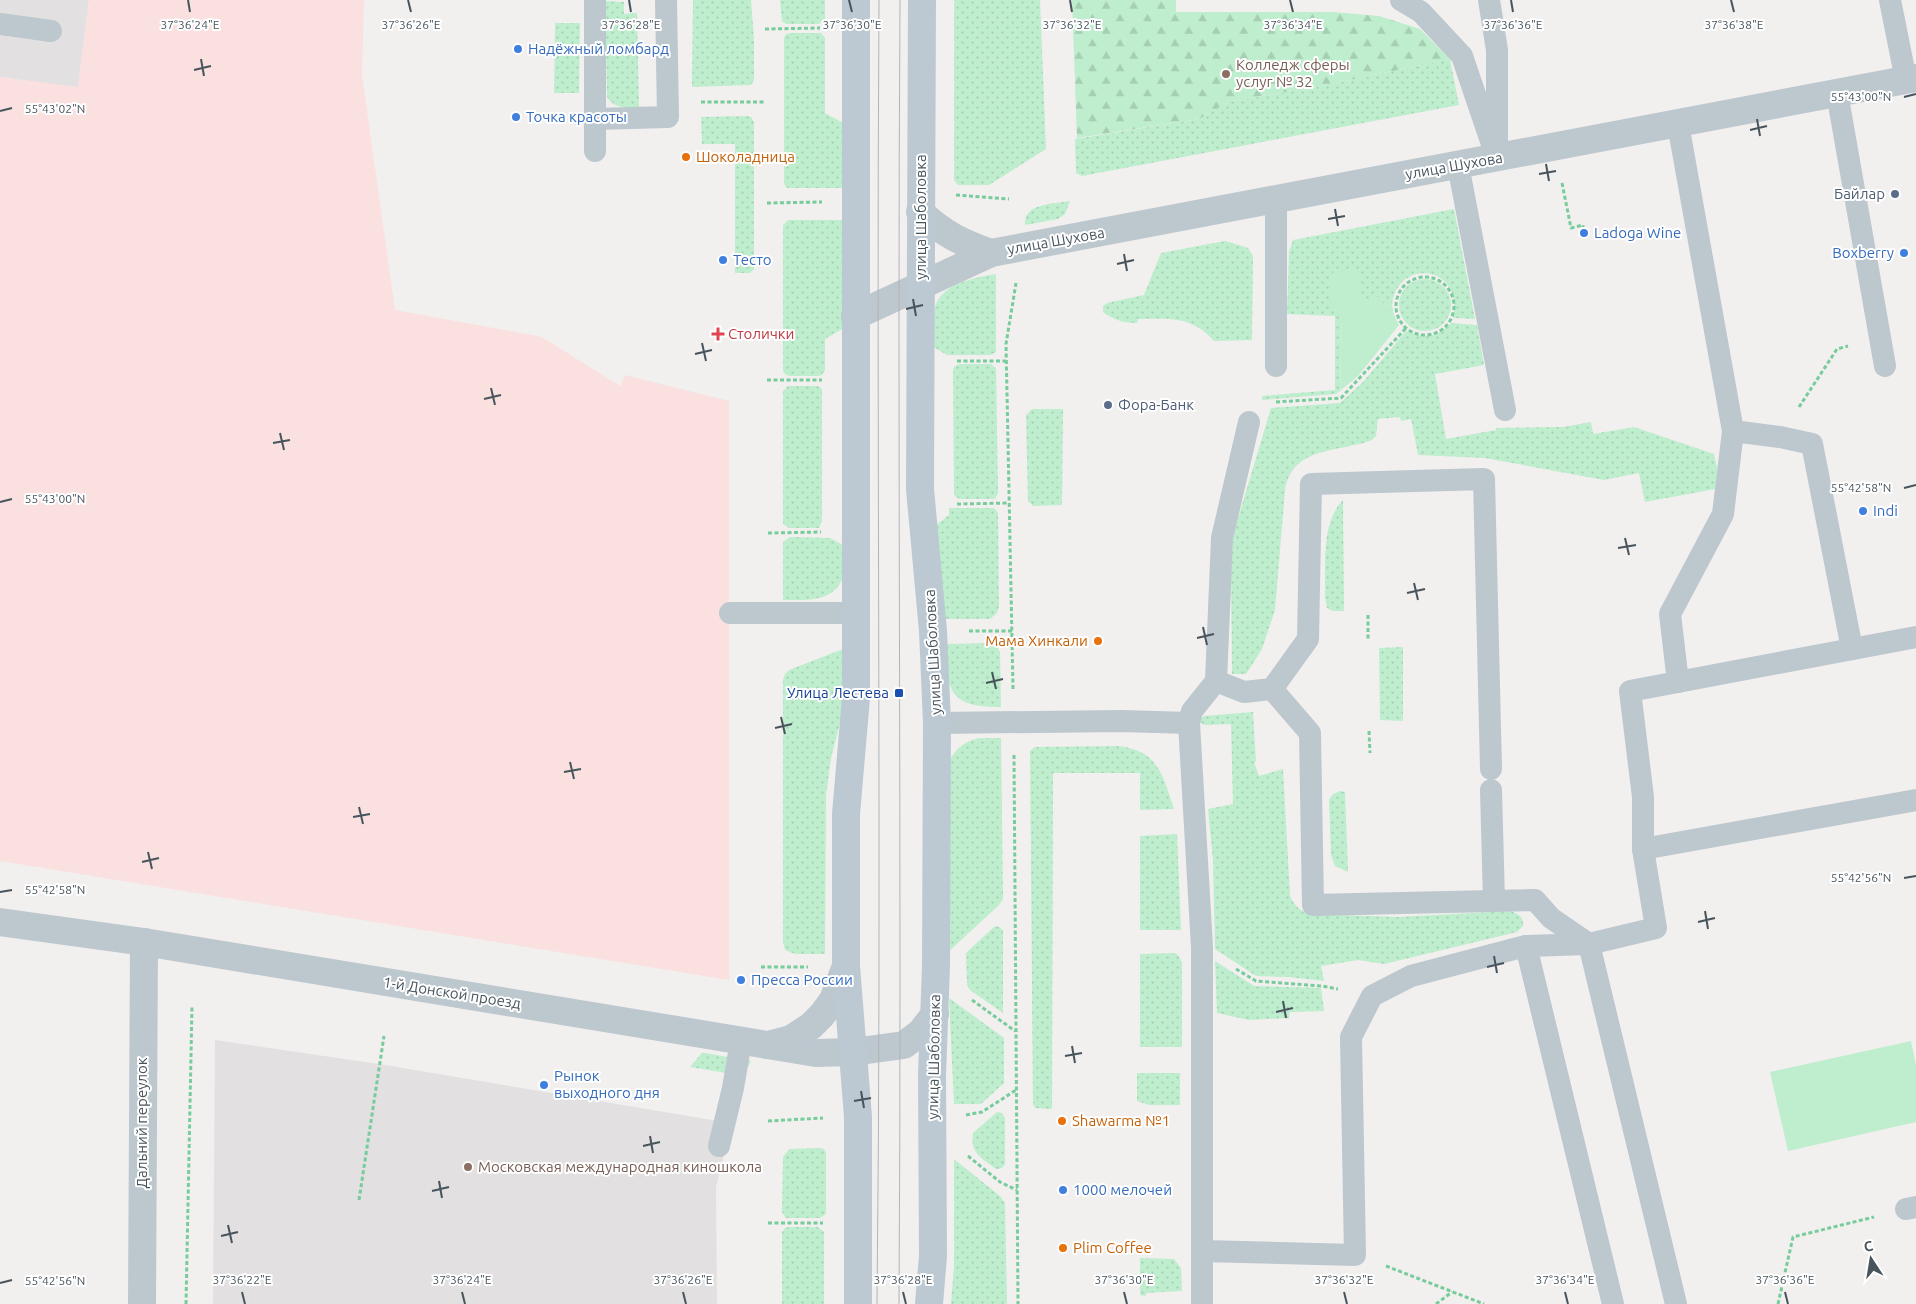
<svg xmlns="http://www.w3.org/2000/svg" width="1916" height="1304" font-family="Ubuntu,sans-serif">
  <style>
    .education { fill: #e2e0e1 }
    .medical { fill: #fae1e0 }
    .grass { fill: url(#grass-dots) }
    .forest { fill: url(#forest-firs) }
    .park { fill: #beeece }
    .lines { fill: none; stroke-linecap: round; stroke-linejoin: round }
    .path { stroke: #77cc9c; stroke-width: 3; stroke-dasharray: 4 2.5; stroke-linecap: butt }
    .lane { stroke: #bdc7ce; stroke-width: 22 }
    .street { stroke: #bdc7ce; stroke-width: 28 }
    .secondary { stroke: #bdc9d2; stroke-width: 28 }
    .tram { stroke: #b1b5b9; stroke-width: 1 }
    .ticks { fill: none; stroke: #47545c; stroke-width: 2 }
    .shop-dot { fill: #3f7fe0; stroke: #fff; stroke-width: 2 }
    .education-dot { fill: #8d6e63; stroke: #fff; stroke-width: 2 }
    .food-dot { fill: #e8710a; stroke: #fff; stroke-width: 2 }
    .service-dot { fill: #5c6f8a; stroke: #fff; stroke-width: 2 }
    .health-dot { fill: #e0444e; stroke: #fff; stroke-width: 2 }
    .transit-dot { fill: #1a4fb4; stroke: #fff; stroke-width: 2 }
    .labels { text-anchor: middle; stroke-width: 4; stroke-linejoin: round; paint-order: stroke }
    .shop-label { font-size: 15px; fill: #366cbe; stroke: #fff; text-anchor: start }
    .education-label { font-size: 15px; fill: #785e54; stroke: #fff; text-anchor: start }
    .food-label { font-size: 15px; fill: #c56008; stroke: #fff; text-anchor: start }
    .street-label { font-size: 15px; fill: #47545c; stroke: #fff }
    .service-label { font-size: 15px; fill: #4e5e75; stroke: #fff; text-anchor: end }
    .health-label { font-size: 15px; fill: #be3a42; stroke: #fff; text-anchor: start }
    .transit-label { font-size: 15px; fill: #164399; stroke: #fff; text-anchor: end }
    .ticks-label { font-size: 12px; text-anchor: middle; fill: #47545c; stroke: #fff; stroke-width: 4; stroke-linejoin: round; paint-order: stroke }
  </style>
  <defs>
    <pattern id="grass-dots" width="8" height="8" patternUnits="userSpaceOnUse" patternTransform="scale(1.25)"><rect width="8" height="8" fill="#beeece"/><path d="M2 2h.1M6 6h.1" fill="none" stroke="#a5ceb3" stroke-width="1.8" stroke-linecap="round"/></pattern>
    <pattern id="forest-firs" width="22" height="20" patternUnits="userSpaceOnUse" patternTransform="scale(1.25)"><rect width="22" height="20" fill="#beeece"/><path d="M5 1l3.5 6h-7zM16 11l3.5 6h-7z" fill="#a5ceb3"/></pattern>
  </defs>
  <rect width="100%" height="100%" fill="#f2efef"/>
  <!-- education -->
  <g class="education">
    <polygon points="0,0 89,0 78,88 0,77"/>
    <polygon points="215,1040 379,1064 718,1121 726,1148 716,1187 717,1304 213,1304"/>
  </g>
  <!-- medical -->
  <polygon class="medical" points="89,0 364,0 362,75 395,310 542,337 620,386 625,375 729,401 729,980 0,861 0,77 78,87"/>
  <!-- grass -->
  <g class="grass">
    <polygon points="693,0 751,0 754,39 754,80 751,85 692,87"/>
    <polygon points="780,0 825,0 825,19 819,24 786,24 782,21"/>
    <polygon points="954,0 1040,0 1046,149 989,185 958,185 954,180"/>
    <path d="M605,1l19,1v12l13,-1 2,95c-12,0 -25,1 -32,-11z"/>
    <polygon points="555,23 580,23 579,93 554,93"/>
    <polygon points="790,33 821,33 825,38 825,113 843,123 845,188 787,188 784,184 784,38 786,34"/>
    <polygon points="1450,59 1459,105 1082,176 1076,173 1075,139 1199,119 1230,101 1312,88"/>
    <polygon points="748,116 751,117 754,122 754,269 750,273 735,273 735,144 702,144 701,117"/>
    <path d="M1070,201l-5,13 -7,5 -33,6c-2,-22 29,-21 45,-24z"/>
    <path d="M1454,209l21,110 -22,-1c12,-53 -56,-61 -61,-13l-9,1 -1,-9 -40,15 -2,79 -4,3 -74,6v-4l73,-6v-74l-48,-2 2,-62 4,-12z"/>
    <polygon points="788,220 845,220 844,328 825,339 825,370 822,375 818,376 789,376 785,374 783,371 783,225"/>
    <path d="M1225,241l23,7 5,8 -1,84 -38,1c-23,-26 -45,-22 -76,-22l-1,4c-12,0 -24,-3 -34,-11v-6l4,-3 37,-8 17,-42z"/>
    <path d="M996,274v78l-6,3h-43l-14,-8c0,-12 -1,-24 1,-35 4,-29 40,-34 62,-38z"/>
    <circle cx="1425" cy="305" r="26"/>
    <path d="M1452,323l25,2 7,40 -49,9 11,65 50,-9v-2l67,-1 28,-5 2,12 41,-7 80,27 7,34 -76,14 -6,-29 -35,7 -119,-22 -67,-3 -7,-36 -10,2 -1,-4 -22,2 -2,17 -4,4c-33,13 -79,5 -87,50l-10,120 -13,39 -16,25h-14l-1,-101 2,-38 38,-127 69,-5 23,-21 43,-51c11,5 25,8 36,0 4,-3 6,-6 10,-8z"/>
    <polygon points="959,364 991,364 996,368 998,493 995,499 959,499 954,495 953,370 954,367"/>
    <polygon points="788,386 818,386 822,389 822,521 819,528 789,528 783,524 783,391"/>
    <polygon points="1032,409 1063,409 1062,505 1033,506 1028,501 1026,415"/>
    <path d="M1343,500l1,111h-11l-6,-3 -2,-10c1,-31 -5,-74 18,-98z"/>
    <polygon points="949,508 994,508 998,513 999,606 997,613 990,619 944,619 935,526 949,515"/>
    <path d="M790,537l40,1 13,7c0,9 3,22 0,31 -7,27 -39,24 -60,24v-58z"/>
    <path d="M991,643l6,4 3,5 1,55c-54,0 -53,-17 -56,-63z"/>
    <polygon points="1403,647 1403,721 1380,720 1379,648"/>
    <polygon points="843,649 845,656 841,719 831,758 826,796 825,954 795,954 785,950 783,942 783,680 785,674 789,670"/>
    <path d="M1253,712l3,50h-2l5,14 24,-7 7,127c4,9 9,14 19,18l88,3 113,-6c8,3 14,5 13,15l-6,6 -133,32 -26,-4 -37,6 3,15 -35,-4 -33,-1 -41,-27 -2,-89 -5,-51 25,-5 -2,-80 -26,1 -4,-2v-5l3,-2z"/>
    <path d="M980,738h21l2,161 -4,6 -53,49 4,-195c8,-12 15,-18 30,-21z"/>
    <path d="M1119,746c41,5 44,32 55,63l-34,1v-37h-87l-1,336 -17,-1 -2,-4 -3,-353 5,-4z"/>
    <polygon points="1340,791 1345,792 1348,872 1335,866 1331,855 1329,800 1333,794"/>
    <polygon points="1177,834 1181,930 1140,930 1140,836"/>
    <polygon points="995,926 1000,927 1003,931 1003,1013 970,990 967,985 966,953"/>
    <polygon points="1175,953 1179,956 1182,963 1182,1047 1140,1047 1140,954"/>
    <polygon points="1215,961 1254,986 1321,988 1324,1011 1290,1012 1289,1018 1249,1020 1217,1013"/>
    <polygon points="949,998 1004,1038 1004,1083 981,1104 954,1104"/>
    <polygon points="702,1053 705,1053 751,1061 748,1067 733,1074 690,1067"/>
    <polygon points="1137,1073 1180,1073 1180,1105 1149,1105 1137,1101"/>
    <path d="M997,1112l5,1 3,5v46c-2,4 -4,5 -9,5 -15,-11 -26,-16 -23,-36z"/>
    <polygon points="820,1148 824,1149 826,1153 826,1214 820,1218 786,1218 782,1212 783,1157 789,1149"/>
    <polygon points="954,1159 1000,1196 1005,1203 1007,1304 951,1304 954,1266"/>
    <polygon points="789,1227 818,1227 824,1232 824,1304 782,1304 782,1232 785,1228"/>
    <polygon points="1140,1258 1174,1259 1181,1268 1182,1291 1147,1293 1145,1296 1140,1295"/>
  </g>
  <!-- forest -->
  <polygon class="forest" points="1072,0 1176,0 1176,12 1334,12 1379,16 1420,29 1450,59 1312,88 1230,101 1199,119 1077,138"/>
  <!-- park -->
  <g class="park">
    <polygon points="1358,270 1361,300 1382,296 1383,306 1392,305 1394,315 1399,325 1358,376 1340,391 1342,313 1332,311 1329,273"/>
    <polygon points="1911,1041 1916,1065 1916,1122 1788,1151 1770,1072"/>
  </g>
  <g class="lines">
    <!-- path -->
    <g class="path">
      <polyline points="765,29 820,28"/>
      <polyline points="701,102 766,102"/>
      <polyline points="1562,183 1571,228 1583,225 1583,227"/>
      <polyline points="956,195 1009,199"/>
      <polyline points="767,203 822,202"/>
      <circle cx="1425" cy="306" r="29"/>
      <polyline points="957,361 1006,361"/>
      <polyline points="767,380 822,380"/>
      <polyline points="1276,402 1341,398 1406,328"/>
      <polyline points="1799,407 1837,349 1848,346"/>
      <polyline points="957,504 1009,503"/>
      <polyline points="768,533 821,532"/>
      <polyline points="1368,615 1368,639"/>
      <polyline points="969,631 1012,631"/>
      <polyline points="1013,689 1006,344 1016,283"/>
      <polyline points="1369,731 1370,753"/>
      <polyline points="1014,755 1018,1304"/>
      <polyline points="761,967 808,967"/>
      <polyline points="1236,969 1256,981 1322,986 1338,989"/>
      <polyline points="972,1000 1015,1031"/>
      <polyline points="966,1115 982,1112 1016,1090"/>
      <polyline points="768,1121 823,1118"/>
      <polyline points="968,1156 1000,1182 1017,1190"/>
      <polyline points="359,1200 384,1036"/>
      <polyline points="768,1223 823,1223"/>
      <polyline points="1386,1266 1484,1304"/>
      <polyline points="186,1304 192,1005"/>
      <polyline points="1436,1304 1452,1292"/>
      <polyline points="1778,1304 1793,1237 1874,1217"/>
    </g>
    <!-- lane -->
    <g class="lane">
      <polyline points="1401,0 1421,12 1462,56 1497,159"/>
      <polyline points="1489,0 1497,50 1497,140"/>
      <polyline points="1890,0 1906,80"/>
      <polyline points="0,24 51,31"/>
      <polyline points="1837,93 1885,366"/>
      <polyline points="595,119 668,117 666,0"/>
      <polyline points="595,151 595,0"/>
      <polyline points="1458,165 1505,410"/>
      <polyline points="1276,200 1276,366"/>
      <polyline points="1733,431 1780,437 1812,444 1852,649"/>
      <polyline points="730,613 857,613"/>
      <polyline points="1216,681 1244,692 1272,689 1308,639 1311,484 1484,479 1491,769"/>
      <polyline points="1678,682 1670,614 1723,514 1733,431 1678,124"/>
      <polyline points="1272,689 1310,733 1313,905 1535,900 1551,918 1589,944 1676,1304"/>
      <polyline points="937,723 1121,721 1189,723 1202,947 1202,1304"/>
      <polyline points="1189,723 1192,711 1216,681 1222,538 1249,422"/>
      <polyline points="1491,790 1494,901"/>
      <polyline points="1643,849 1916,800"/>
      <polyline points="1526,946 1613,1304"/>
      <polyline points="719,1146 733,1088 741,1041"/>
      <polyline points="1906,1209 1916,1207"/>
      <polyline points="1202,1251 1355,1255 1351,1037 1372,996 1411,976 1526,946 1589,944 1656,928 1643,849 1643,797 1630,691 1916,637"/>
    </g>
    <!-- street -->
    <g class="street">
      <path d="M920,212c24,22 40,30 71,41"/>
      <polyline points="855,316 991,253 1916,78"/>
      <polyline points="0,922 144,942 816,1053 853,1052 904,1045 921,1032 935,1014"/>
      <polyline points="768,1045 791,1039 811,1026 822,1015 833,1000 846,966"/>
      <polyline points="142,1304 144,942"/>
    </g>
    <!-- secondary -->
    <g class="secondary">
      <polyline points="856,0 856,698 846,814 846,966 858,1117 858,1304"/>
      <polyline points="922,0 920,489 933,631 937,723 936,966 932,1075 933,1256 929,1304"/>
    </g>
    <!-- tram -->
    <g class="tram">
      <path d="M877,1304c5,-435 -1,-869 2,-1304"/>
      <path d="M899,1304c3,-435 -2,-869 1,-1304"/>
    </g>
  </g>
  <!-- ticks -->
  <path class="ticks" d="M188,0l2,12M408,0l3,12M629,0l2,12M849,0l3,12M1070,0l2,12M1290,0l3,12M1511,0l2,12M1731,0l3,12M201,59l3,17M194,70l17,-4M1904,97l12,-3M0,111l12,-3M1757,119l3,17M1750,130l17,-4M1546,164l3,17M1539,174l17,-3M1335,209l3,17M1328,219l17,-3M1124,254l3,17M1117,264l17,-4M913,299l3,17M906,309l17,-4M702,343l4,18M695,354l17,-4M491,388l4,17M484,399l17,-4M280,433l4,17M273,443l17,-3M1904,488l12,-3M0,502l12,-3M1625,538l4,17M1618,548l18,-3M1414,583l4,17M1407,593l18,-4M1203,627l4,18M1197,638l17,-4M992,672l4,17M986,683l17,-4M781,717l4,17M775,728l17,-4M570,762l4,17M564,772l17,-3M359,807l4,17M353,817l17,-3M148,852l4,17M142,862l17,-4M1904,878l12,-2M0,892l12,-2M1705,911l3,18M1698,922l17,-4M1494,956l3,17M1487,967l17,-4M1283,1001l3,17M1276,1012l17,-4M1072,1046l3,17M1065,1056l17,-3M861,1091l3,17M854,1101l17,-3M650,1136l3,17M643,1146l17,-4M439,1181l3,17M432,1191l17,-4M228,1225l4,18M221,1236l17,-4M0,1283l12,-3M242,1292l3,12M462,1292l3,12M683,1292l3,12M903,1292l3,12M1124,1292l3,12M1344,1292l3,12M1565,1292l3,12M1785,1292l3,12"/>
  <!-- markers -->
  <g class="shop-dot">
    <circle cx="518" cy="49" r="5"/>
    <circle cx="516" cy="117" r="5"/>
    <circle cx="1584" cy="233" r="5"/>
    <circle cx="1904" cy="253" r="5"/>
    <circle cx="723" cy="260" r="5"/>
    <circle cx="1863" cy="511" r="5"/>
    <circle cx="741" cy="980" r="5"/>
    <circle cx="544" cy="1085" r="5"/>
    <circle cx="1063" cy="1190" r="5"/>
  </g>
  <g class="education-dot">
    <circle cx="1226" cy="74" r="5"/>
    <circle cx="468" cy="1167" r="5"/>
  </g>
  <g class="food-dot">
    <circle cx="686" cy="157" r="5"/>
    <circle cx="1098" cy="641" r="5"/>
    <circle cx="1062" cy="1121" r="5"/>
    <circle cx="1063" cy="1248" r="5"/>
  </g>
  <g class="service-dot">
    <circle cx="1895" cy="194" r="5"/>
    <circle cx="1108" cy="405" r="5"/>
  </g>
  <path class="health-dot" d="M715.5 326.5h5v5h5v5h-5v5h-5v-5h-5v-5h5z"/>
  <rect class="transit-dot" x="894" y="688" width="10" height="10" rx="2.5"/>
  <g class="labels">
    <!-- shop labels -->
    <g class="shop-label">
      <text x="528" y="54">Надёжный ломбард</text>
      <text x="526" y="122">Точка красоты</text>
      <text x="1594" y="238">Ladoga Wine</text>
      <text x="1894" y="258" text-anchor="end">Boxberry</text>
      <text x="733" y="265">Тесто</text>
      <text x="1873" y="516">Indi</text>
      <text x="751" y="985">Пресса России</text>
      <text x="554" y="1081">Рынок<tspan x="554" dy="17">выходного дня</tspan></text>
      <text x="1073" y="1195">1000 мелочей</text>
    </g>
    <!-- education labels -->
    <g class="education-label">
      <text x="1236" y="70">Колледж сферы<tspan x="1236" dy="17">услуг № 32</tspan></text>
      <text x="478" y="1172">Московская международная киношкола</text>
    </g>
    <!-- food labels -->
    <g class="food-label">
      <text x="696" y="162">Шоколадница</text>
      <text x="1088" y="646" text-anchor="end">Мама Хинкали</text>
      <text x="1072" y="1126">Shawarma №1</text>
      <text x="1073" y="1253">Plim Coffee</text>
    </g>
    <!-- street labels -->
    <g class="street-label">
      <text transform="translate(1454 166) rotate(-10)" y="5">улица Шухова</text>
      <text transform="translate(921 217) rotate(-90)" y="5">улица Шаболовка</text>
      <text transform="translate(1056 241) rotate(-10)" y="5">улица Шухова</text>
      <text transform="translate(933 652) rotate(-93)" y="5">улица Шаболовка</text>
      <text transform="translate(452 993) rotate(9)" y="5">1-й Донской проезд</text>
      <text transform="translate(934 1057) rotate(-89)" y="5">улица Шаболовка</text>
      <text transform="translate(142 1123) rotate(-90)" y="5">Дальний переулок</text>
    </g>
    <!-- service labels -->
    <g class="service-label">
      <text x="1885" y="199">Байлар</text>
      <text x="1118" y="410" text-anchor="start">Фора-Банк</text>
    </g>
    <!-- health labels -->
    <g class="health-label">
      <text x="728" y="339">Столички</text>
    </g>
    <!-- transit labels -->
    <g class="transit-label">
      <text x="889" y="698">Улица Лестева</text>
    </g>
  </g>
  <g class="ticks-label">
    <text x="190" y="29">37°36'24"E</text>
    <text x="411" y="29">37°36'26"E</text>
    <text x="631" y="29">37°36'28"E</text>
    <text x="852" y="29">37°36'30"E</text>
    <text x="1072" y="29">37°36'32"E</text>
    <text x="1293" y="29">37°36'34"E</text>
    <text x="1513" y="29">37°36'36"E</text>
    <text x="1734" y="29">37°36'38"E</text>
    <text x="1861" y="101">55°43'00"N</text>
    <text x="55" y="113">55°43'02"N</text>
    <text x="1861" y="492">55°42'58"N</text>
    <text x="55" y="503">55°43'00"N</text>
    <text x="1861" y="882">55°42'56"N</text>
    <text x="55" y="894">55°42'58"N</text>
    <text x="242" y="1284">37°36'22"E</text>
    <text x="462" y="1284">37°36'24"E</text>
    <text x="683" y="1284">37°36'26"E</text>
    <text x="903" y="1284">37°36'28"E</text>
    <text x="1124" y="1284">37°36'30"E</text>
    <text x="1344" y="1284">37°36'32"E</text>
    <text x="1565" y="1284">37°36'34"E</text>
    <text x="1785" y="1284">37°36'36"E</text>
    <text x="55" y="1285">55°42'56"N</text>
  </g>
  <!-- north arrow -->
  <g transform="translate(1871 1259) rotate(348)" stroke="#ffffff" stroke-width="4" paint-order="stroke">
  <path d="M0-4L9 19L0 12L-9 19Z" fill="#47545c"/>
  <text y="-8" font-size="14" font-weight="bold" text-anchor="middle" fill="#47545c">С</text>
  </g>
</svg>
